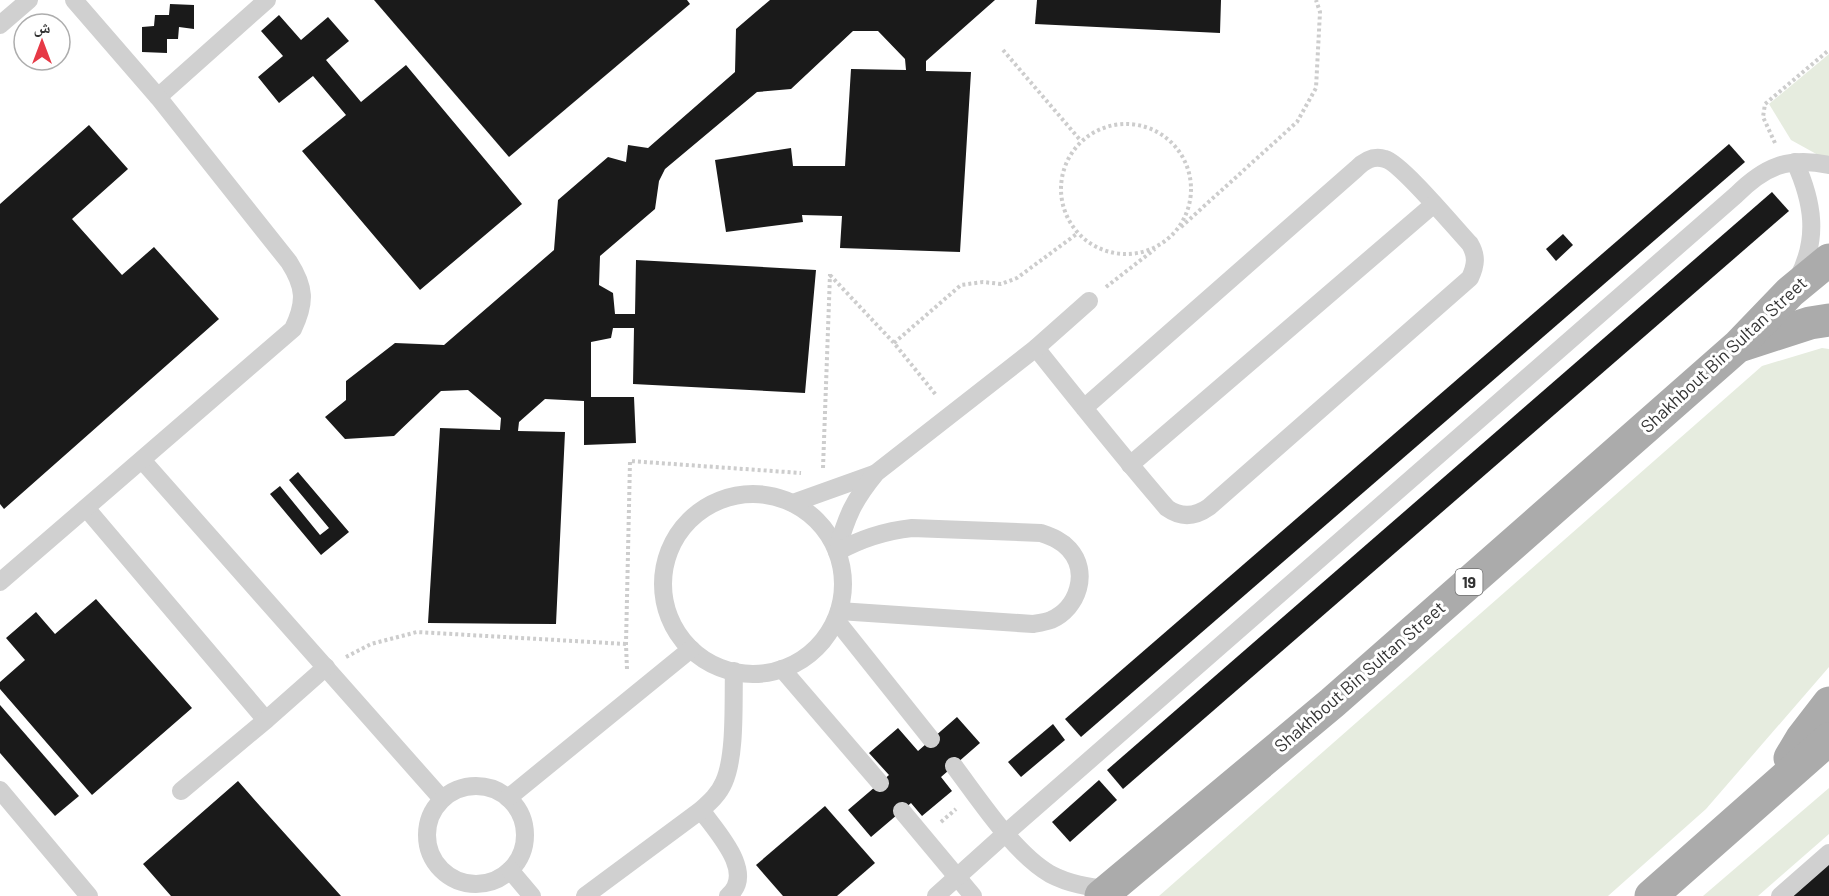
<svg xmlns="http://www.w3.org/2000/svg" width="1829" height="896" font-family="Barlow,'Noto Naskh Arabic',sans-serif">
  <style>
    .green { fill: #e6ecdf }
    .building { fill: #1a1a1a }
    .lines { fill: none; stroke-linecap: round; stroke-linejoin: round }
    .path { stroke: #cdcdcd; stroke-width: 4; stroke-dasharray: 3 3; stroke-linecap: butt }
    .lane { stroke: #d0d0d0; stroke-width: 18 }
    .primary { stroke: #ababab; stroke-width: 33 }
    .labels { text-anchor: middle; stroke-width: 6; stroke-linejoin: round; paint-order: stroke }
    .shield { fill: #fff; stroke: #707070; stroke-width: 1.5 }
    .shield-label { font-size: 16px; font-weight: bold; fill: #333 }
    .street-label { font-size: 18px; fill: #333; stroke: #fff }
  </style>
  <rect width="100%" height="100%" fill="#fff"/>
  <!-- green -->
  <g class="green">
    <polygon points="1829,54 1829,161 1791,140 1769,104"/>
    <polygon points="1822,348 1829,349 1829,667 1706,809 1608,896 1159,896 1762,366"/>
    <polygon points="1829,788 1829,834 1758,896 1703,896"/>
  </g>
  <!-- building -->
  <g class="building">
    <polygon points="374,0 687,0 690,4 509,157"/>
    <polygon points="770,0 995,0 926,61 926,71 971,72 960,252 840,248 842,216 802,215 803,222 726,232 715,160 791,148 793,166 845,166 851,69 906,70 905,59 878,31 853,31 791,89 757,92 665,169 659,181 655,209 600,256 599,285 613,293 615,314 635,314 636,260 816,270 805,393 633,384 634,328 613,328 611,338 591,342 591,397 634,397 636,443 584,445 584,401 545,399 519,422 518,431 565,432 556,624 428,623 440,428 500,430 501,418 468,390 441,391 394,436 345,439 325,417 346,400 346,381 395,343 444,345 554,250 558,200 608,157 626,162 628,145 648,148 735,72 736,29"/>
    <polygon points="1037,0 1221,0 1220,33 1035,24"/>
    <polygon points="170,4 194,5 194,29 179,27 178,39 167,39 167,53 142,52 142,27 154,26 155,15 169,15"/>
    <polygon points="279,15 301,40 328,17 349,41 326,60 361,102 406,65 522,204 420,290 302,151 346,115 313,76 279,103 258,77 283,56 261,31"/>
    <polygon points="89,125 128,169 72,219 122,275 154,247 219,319 4,509 0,504 0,204"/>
    <polygon points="1729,144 1745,162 1081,737 1065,719"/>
    <polygon points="1772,192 1789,211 1123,789 1107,770"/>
    <polygon points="1563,234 1573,245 1556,261 1546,249"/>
    <polygon points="298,472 349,532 321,555 270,494 280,486 320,535 329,528 289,480"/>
    <polygon points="96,599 192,708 92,795 0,689 0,682 25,660 6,638 36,612 55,634"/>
    <polygon points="0,705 79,796 55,816 0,753"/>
    <polygon points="957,717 980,743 941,777 952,791 922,816 911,803 871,837 848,810 889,775 869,753 898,728 918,751"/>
    <polygon points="1053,724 1065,740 1021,777 1008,762"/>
    <polygon points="1099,780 1117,800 1070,842 1052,822"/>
    <polygon points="238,781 260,806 341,896 171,896 143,864"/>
    <polygon points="825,806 875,863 837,896 783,896 756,865"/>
    <polygon points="1829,864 1829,896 1793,896"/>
  </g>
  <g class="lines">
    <!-- path -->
    <g class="path">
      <polyline points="1003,50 1081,141"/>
      <circle cx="1126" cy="189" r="65"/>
      <polyline points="1775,143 1763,117 1765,104 1829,50"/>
      <polyline points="1181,227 1297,122 1316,88 1320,12 1316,0"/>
      <polyline points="830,275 894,343 936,395"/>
      <polyline points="1106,287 1155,249"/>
      <polyline points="894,343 961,285 983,282 1001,284 1017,278 1078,233"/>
      <polyline points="823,468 830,274"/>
      <polyline points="346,657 371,644 417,632 626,644"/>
      <polyline points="627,669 626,644 630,461 801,473"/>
      <polyline points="941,822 956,809"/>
    </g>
    <!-- lane -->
    <g class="lane">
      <polyline points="0,25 29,0"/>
      <polyline points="158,97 267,0"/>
      <path d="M1795,162c18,40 24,76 3,116"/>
      <path d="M1036,348c43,54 86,108 131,160 14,10 28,9 42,-1l261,-229c6,-13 7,-22 0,-34 -15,-16 -69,-81 -85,-85 -12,-4 -21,2 -29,10l-272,239"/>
      <polyline points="142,460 442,799"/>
      <polyline points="1130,465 1434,204"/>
      <circle cx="753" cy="584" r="90"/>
      <polyline points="793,503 874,474"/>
      <polyline points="86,508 266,720"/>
      <path d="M837,550c10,-34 16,-49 39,-77l160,-125 53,-47"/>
      <path d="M837,552c25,-14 48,-21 75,-24l129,5c11,4 20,7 28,16 21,23 9,59 -18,71 -5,2 -12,3 -18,4l-194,-13"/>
      <path d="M0,582l293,-253c13,-27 12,-42 -4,-67l-131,-165 -84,-97"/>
      <polyline points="836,620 931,739"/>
      <polyline points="782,669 880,783"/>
      <path d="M954,766c25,33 60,87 96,108 19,10 38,13 59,15"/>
      <circle cx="476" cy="835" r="49"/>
      <polyline points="0,790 89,896"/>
      <polyline points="181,791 266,720 326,667"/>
      <polyline points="508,798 691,649"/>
      <path d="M701,810c14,20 56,63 27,86"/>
      <polyline points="902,811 973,896"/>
      <polyline points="510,870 532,896"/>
      <path d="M585,896l116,-86c9,-8 18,-16 23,-28 12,-27 9,-80 10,-111"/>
      <path d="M936,896l70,-63 730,-638c28,-28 52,-39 93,-30"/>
      <polyline points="1780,896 1829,853"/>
    </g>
    <!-- primary -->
    <g class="primary">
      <polyline points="1742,345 1810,323 1829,320"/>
      <polyline points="1790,758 1802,738 1829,703"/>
      <polyline points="1101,896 1332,703 1738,346 1790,292 1829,260"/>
      <polyline points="1651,896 1829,739"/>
    </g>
  </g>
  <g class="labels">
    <!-- shield labels -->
    <rect class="shield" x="1455.5" y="569" width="27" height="26" rx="4.5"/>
    <g class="shield-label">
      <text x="1469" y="588">19</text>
    </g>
    <!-- street labels -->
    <g class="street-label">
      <text transform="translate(1724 355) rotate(-43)" y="6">Shakhbout Bin Sultan Street</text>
      <text transform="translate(1360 677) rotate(-41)" y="6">Shakhbout Bin Sultan Street</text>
    </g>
  </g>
  <!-- north arrow -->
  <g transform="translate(42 42)"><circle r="28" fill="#ffffff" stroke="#adadad" stroke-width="1.5"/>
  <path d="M0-4.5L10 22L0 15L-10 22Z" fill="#e63946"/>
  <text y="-9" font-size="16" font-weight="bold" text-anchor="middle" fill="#333333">ش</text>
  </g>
</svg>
